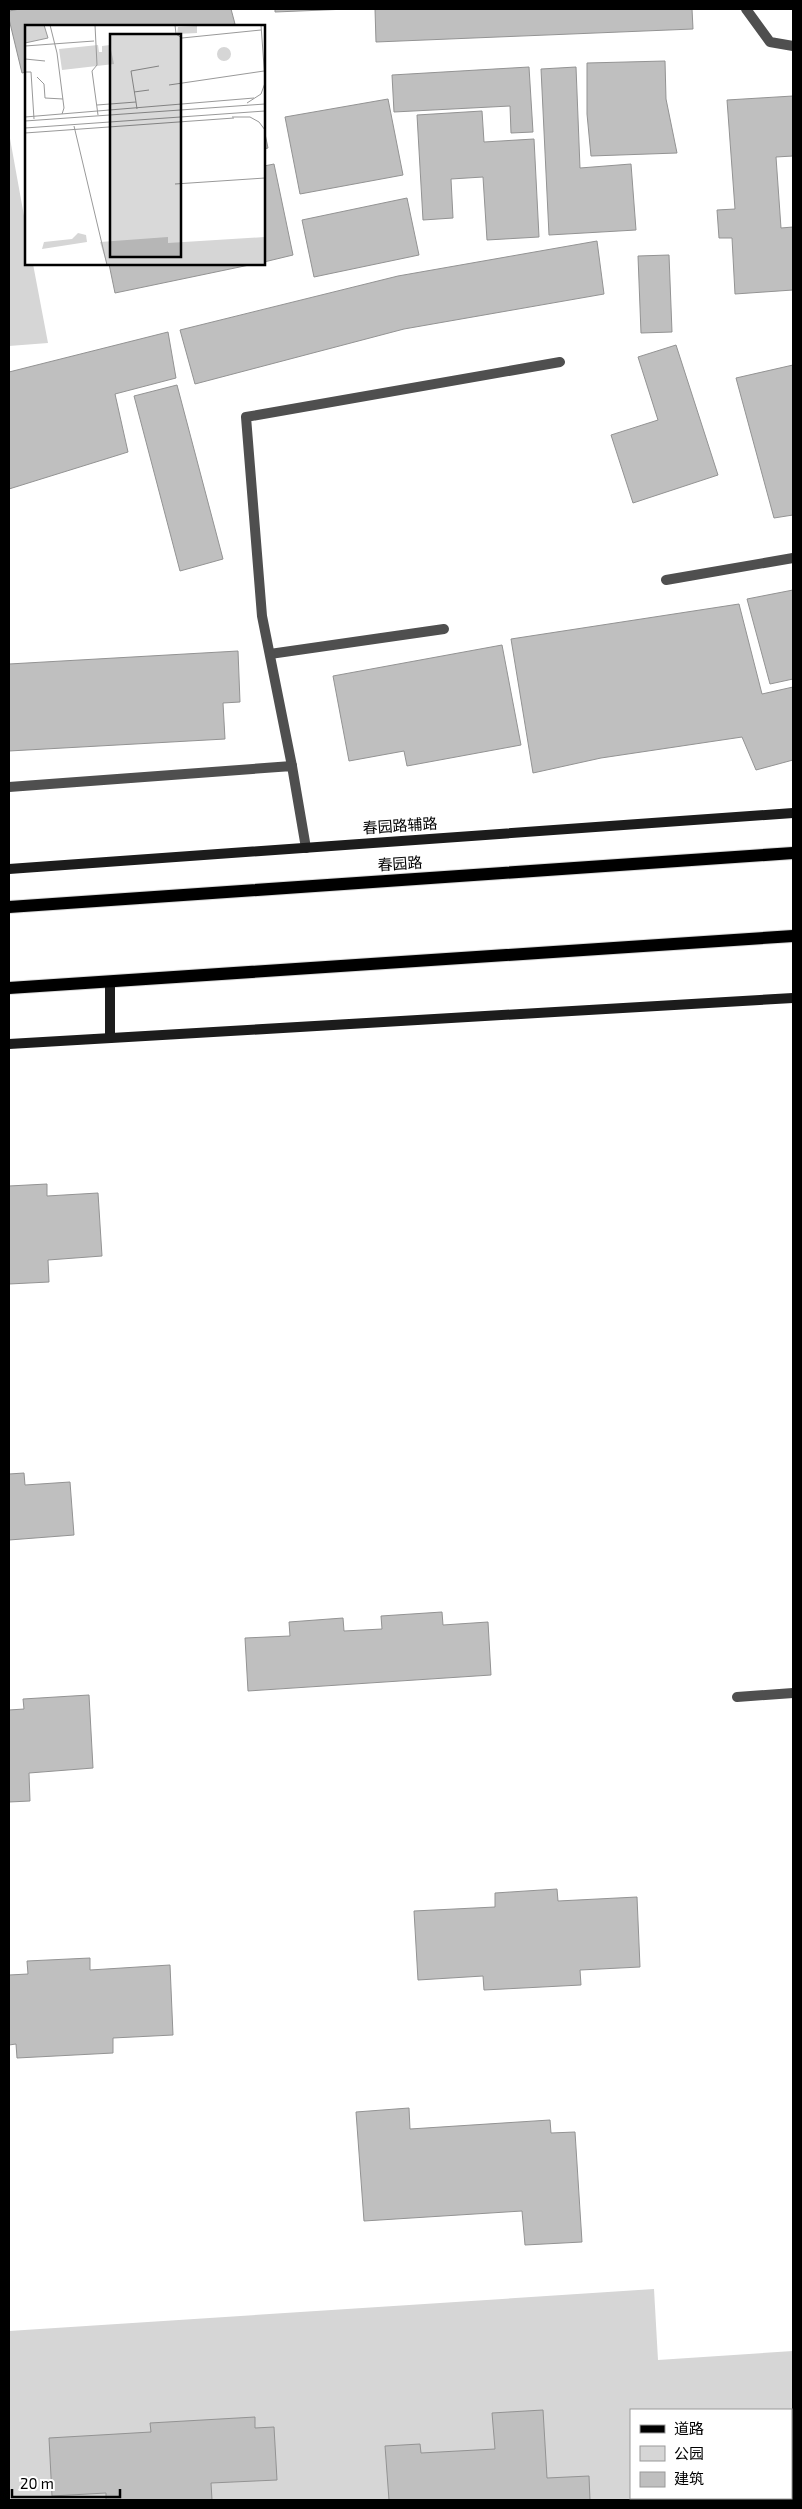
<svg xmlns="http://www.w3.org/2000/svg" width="802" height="2509" font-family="'Exo 2','Noto Sans SC',sans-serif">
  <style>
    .green { fill: #d6d6d6; fill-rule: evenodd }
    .building { fill: #bfbfbf; stroke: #939393 }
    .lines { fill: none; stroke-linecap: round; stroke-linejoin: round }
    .primary-casing { stroke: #dbdbdb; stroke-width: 14 }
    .lane { stroke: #4f4f4f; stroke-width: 10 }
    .street { stroke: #4f4f4f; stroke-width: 10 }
    .secondary { stroke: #1c1c1c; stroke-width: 10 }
    .primary { stroke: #000; stroke-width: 12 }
    .labels { text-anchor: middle; stroke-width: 4; stroke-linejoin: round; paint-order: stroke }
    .street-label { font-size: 15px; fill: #000; stroke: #fff }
    .inset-road { fill: none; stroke: #999; stroke-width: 1 }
    .view { fill: #000; fill-opacity: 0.15; stroke: #000; stroke-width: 2.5 }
    .inset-edge { fill: none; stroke: #000; stroke-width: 2.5 }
  </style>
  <rect width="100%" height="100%" fill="#fff"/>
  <!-- green -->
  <g class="green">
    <polygon points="9,133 26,227 26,264 33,264 48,343 9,346"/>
    <path d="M654,2289l4,71 135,-9v149h-784v-169zM631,2410h160v88h-160z"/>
  </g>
  <!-- building -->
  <g class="building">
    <polygon points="20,9 231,9 235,24 224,26 26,26 26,72 22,73 9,19 9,11"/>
    <polygon points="275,9 348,9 275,12"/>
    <polygon points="375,9 692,9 693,29 376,42"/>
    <polygon points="665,61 666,99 677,153 591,156 587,114 587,63"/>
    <polygon points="529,67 533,132 511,133 510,106 394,112 392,75"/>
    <polygon points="576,67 580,168 631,164 636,230 549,235 541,69"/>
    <polygon points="793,96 793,156 776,157 781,228 793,227 793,290 735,294 732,238 719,238 717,210 735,209 727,100"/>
    <polygon points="388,99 403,175 300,194 285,117"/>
    <polygon points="482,111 484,142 534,139 539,237 487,240 483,177 451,179 453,218 423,220 417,115"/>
    <polygon points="264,129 268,148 264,149"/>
    <polygon points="274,164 293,255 264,262 264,166"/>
    <polygon points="407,198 419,255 314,277 302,220"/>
    <polygon points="597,241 604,294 404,329 195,384 180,330 398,276"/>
    <polygon points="669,255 672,332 641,333 638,256"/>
    <polygon points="109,264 254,264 115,293"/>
    <polygon points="168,332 176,378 115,394 128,452 9,489 9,372"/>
    <polygon points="676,345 718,475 633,503 611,435 658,420 638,357"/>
    <polygon points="793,365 793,515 774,518 736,378"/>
    <polygon points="177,385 223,559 180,571 134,396"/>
    <polygon points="793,590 793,679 770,684 747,599"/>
    <polygon points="739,604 762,694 793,687 793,760 756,770 742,737 601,758 533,773 511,639"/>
    <polygon points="502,645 521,745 407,766 404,751 349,761 333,676"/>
    <polygon points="238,651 240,702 223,703 225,739 9,751 9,664"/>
    <polygon points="47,1184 47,1196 98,1193 102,1256 48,1260 49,1282 9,1284 9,1186"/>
    <polygon points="24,1473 25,1485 70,1482 74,1535 9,1540 9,1474"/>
    <polygon points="442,1612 443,1625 488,1622 491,1675 248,1691 245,1638 290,1636 289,1622 343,1618 344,1631 382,1629 381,1616"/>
    <polygon points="89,1695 93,1768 29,1773 30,1801 9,1802 9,1710 24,1709 23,1699"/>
    <polygon points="557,1889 558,1901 637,1897 640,1967 580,1970 581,1985 484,1990 483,1976 418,1980 414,1911 495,1907 495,1893"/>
    <polygon points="90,1958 90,1970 170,1965 173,2035 113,2038 113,2053 17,2058 16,2044 9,2045 9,1975 28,1974 27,1961"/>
    <polygon points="409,2108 410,2129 550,2120 551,2133 575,2132 582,2242 525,2245 522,2211 364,2221 356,2112"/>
    <polygon points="543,2410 547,2478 589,2476 590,2500 389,2500 385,2446 420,2444 421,2453 495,2449 492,2413"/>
    <polygon points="255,2417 255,2428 274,2427 277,2480 211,2483 212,2500 106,2500 106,2493 52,2496 49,2438 151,2432 150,2423"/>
    <polygon points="793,2425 793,2484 792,2484 791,2426"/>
  </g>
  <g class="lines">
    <!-- primary casing -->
    <g class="primary-casing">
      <g id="primary">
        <polyline points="9,907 793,853"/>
        <polyline points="9,988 793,936"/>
      </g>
    </g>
    <!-- lane -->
    <g class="lane">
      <polyline points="746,9 770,42 793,46"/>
      <polyline points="270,654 444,629"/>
      <polyline points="292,766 262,616 246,417 560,362"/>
      <polyline points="9,787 292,766 306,848"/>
      <polyline points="737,1697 793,1693"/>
    </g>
    <!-- street -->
    <polyline class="street" points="666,580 793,558"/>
    <!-- secondary -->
    <g class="secondary">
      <polyline points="9,869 793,813"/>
      <polyline points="110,981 110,1038"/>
      <polyline points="9,1044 793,998"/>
    </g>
    <!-- primary -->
    <use href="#primary" class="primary"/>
  </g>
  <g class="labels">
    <!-- street labels -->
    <g class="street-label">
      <text transform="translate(400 826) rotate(-4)" y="5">春园路辅路</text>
      <text transform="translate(400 864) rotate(-4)" y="5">春园路</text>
    </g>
  </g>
  <!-- overview -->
  <g transform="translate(25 25)">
    <rect width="240" height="240" fill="#fff"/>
    <path d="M0,0h19l4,13 -23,5zM172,1v7l-20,1 1,-7zM73,20l1,7h3v-6l8,-1 4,19 -52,6 -3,-21zM192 29a7 7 0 1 1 14 0a7 7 0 1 1-14 0ZM53,208l8,2 1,7 -45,7 2,-7 28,-3zM143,212v6l97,-6v28h-158l-7,-23z" fill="#d6d6d6"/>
    <path class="inset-road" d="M25,0l7,28 7,55 -2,6M70,0l2,40 -5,6 6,44M150,0l1,9 6,4 79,-8M236,0l4,55M0,18l23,-5 -4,-13M0,21l69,-5M0,34l20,2M0,47h6l3,47M12,52l7,7 1,14 18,1M144,60l95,-14M109,67l15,-2M111,77l-5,-31 28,-5M222,78l14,-9 4,-11M72,80l39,-3 1,7M0,92l229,-19M207,92h18l9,5 6,8M0,96l240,-17M49,101l33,139M0,103l240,-17M0,108l209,-15M150,159l90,-6"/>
    <path class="view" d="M85,9h71v223h-71z"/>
    <rect width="240" height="240" class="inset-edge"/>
  </g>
  <!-- border -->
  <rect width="802" height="2509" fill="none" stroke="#000000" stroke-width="20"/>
  <!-- legend -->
  <rect x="630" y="2409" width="162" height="90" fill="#ffffff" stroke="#999999"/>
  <rect x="640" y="2425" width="25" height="8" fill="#000000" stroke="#999999"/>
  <text x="674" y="2434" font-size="15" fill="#000000">道路</text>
  <rect x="640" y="2446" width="25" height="15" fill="#d6d6d6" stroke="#999999"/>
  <text x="674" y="2459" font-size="15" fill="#000000">公园</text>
  <rect x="640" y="2472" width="25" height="15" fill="#bfbfbf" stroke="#999999"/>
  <text x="674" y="2484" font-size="15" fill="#000000">建筑</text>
  <!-- scale -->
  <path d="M12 2489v8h108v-8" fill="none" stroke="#000000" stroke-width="2.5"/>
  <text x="20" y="2489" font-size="15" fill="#000000" stroke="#ffffff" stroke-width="4" paint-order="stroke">20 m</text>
</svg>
